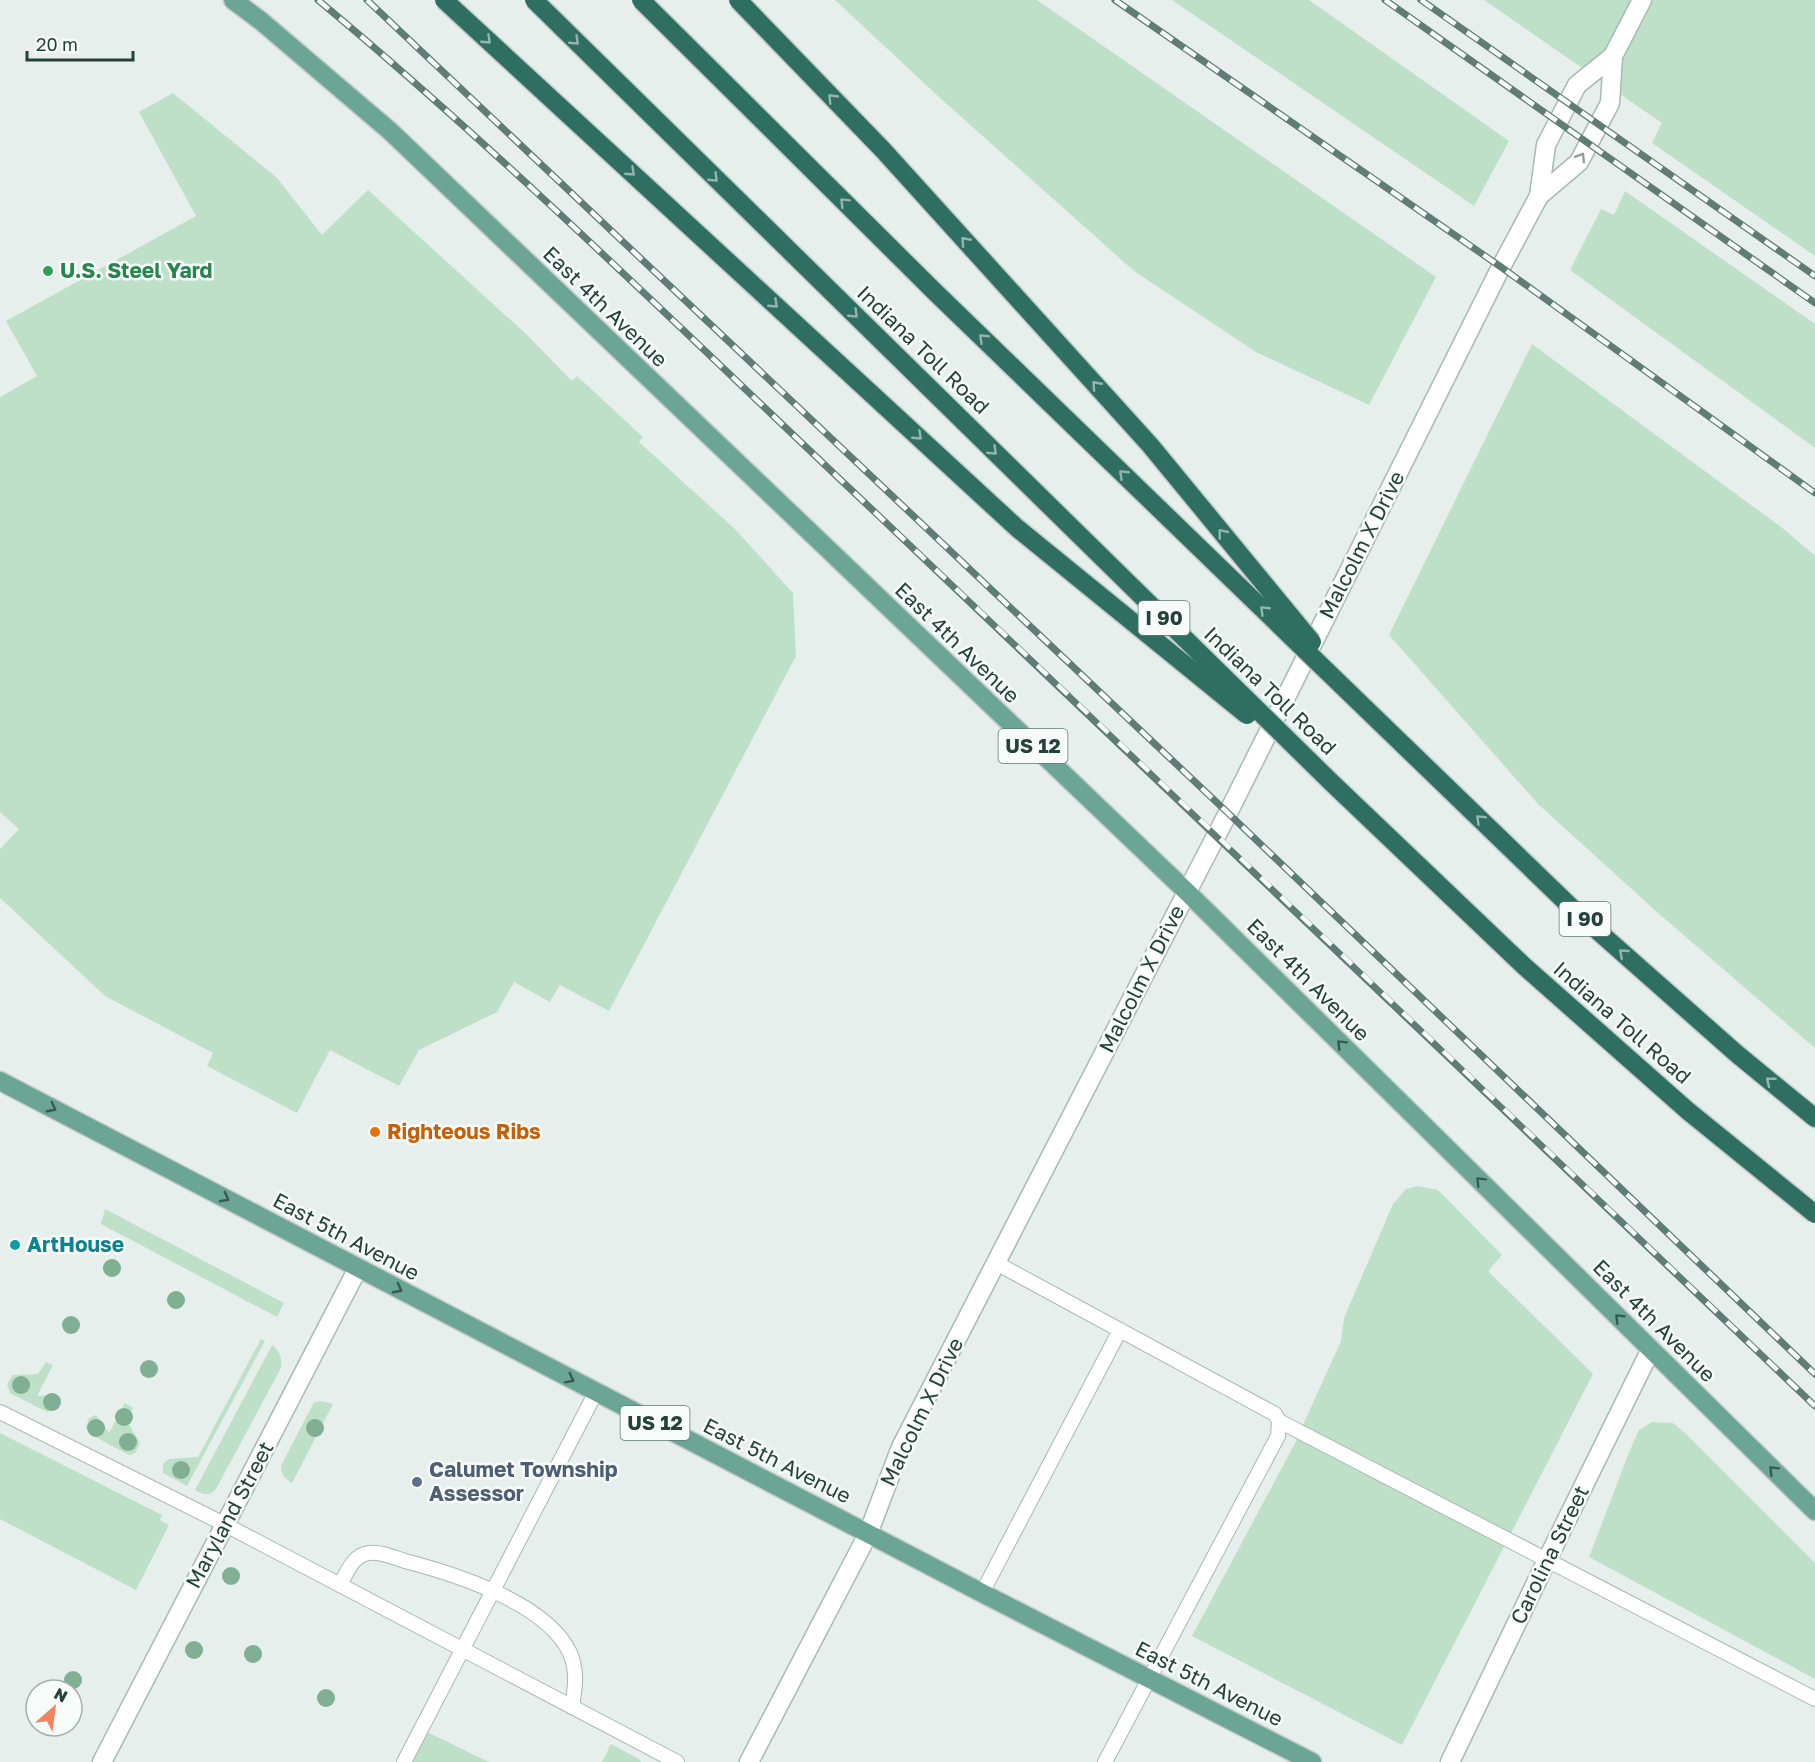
<svg xmlns="http://www.w3.org/2000/svg" width="1815" height="1762" font-family="'Golos Text',sans-serif">
  <style>
    .green { fill: #bfe0c8 }
    .lines { fill: none; stroke-linecap: round; stroke-linejoin: round }
    .service-casing { stroke: #a8b8b2; stroke-width: 16 }
    .minor-casing { stroke: #a8b8b2; stroke-width: 21 }
    .tertiary-casing { stroke: #a8b8b2; stroke-width: 21 }
    .primary-casing { stroke: #c2cac8; stroke-width: 21 }
    .motorway-casing { stroke: #c2cac8; stroke-width: 21 }
    .service { stroke: #fff; stroke-width: 14 }
    .minor { stroke: #fff; stroke-width: 18 }
    .tertiary { stroke: #fff; stroke-width: 18 }
    .primary { stroke: #6aa596; stroke-width: 18 }
    .motorway { stroke: #2f6f62; stroke-width: 18 }
    .rail-casing { stroke: #5f7d75; stroke-width: 7 }
    .rail { stroke: #f7fbf9; stroke-width: 4.5; stroke-dasharray: 14; stroke-linecap: butt }
    .motorway-bridge-casing { stroke: #c2cac8; stroke-width: 21; stroke-linecap: butt }
    .motorway-bridge { stroke: #2f6f62; stroke-width: 18 }
    .tree { fill: #80af93 }
    .oneway { stroke: #93b5ae }
    .oneway2 { stroke: #92a09c }
    .oneway3 { stroke: #365b51 }
    .leisure-dot { fill: #2e9e5b; stroke: #f7fbf9; stroke-width: 2 }
    .food-dot { fill: #e8710a; stroke: #f7fbf9; stroke-width: 2 }
    .culture-dot { fill: #0f9aa8; stroke: #f7fbf9; stroke-width: 2 }
    .service-dot { fill: #5c6f8a; stroke: #f7fbf9; stroke-width: 2 }
    .labels { text-anchor: middle; stroke-width: 5; stroke-linejoin: round; paint-order: stroke }
    .shield { fill: #f7fbf9; stroke: #637a73; stroke-width: 1.5 }
    .shield-label { font-size: 20px; font-weight: bold; fill: #24423a }
    .leisure-label { font-size: 21px; font-weight: bold; fill: #27864d; stroke: #f7fbf9; text-anchor: start }
    .street-label { font-size: 21px; fill: #24423a; stroke: #f7fbf9 }
    .food-label { font-size: 21px; font-weight: bold; fill: #c56008; stroke: #f7fbf9; text-anchor: start }
    .culture-label { font-size: 21px; font-weight: bold; fill: #0d838f; stroke: #f7fbf9; text-anchor: start }
    .service-label { font-size: 21px; font-weight: bold; fill: #4e5e75; stroke: #f7fbf9; text-anchor: start }
  </style>
  <rect width="100%" height="100%" fill="#e6efeb"/>
  <!-- green -->
  <g class="green">
    <polygon points="835,0 1037,0 1436,277 1369,405 1256,352 1134,271 940,98"/>
    <polygon points="1172,0 1309,0 1509,141 1474,206"/>
    <polygon points="1484,0 1815,0 1815,256 1652,143 1662,123"/>
    <polygon points="173,93 277,178 322,235 368,190 526,334 572,381 577,376 643,437 639,442 735,529 793,593 796,656 609,1011 560,985 550,1002 514,982 497,1012 419,1050 399,1086 330,1050 297,1113 207,1066 213,1053 105,996 0,898 0,849 19,829 0,812 0,397 37,376 6,321 196,216 139,112"/>
    <polygon points="1625,191 1815,324 1815,448 1570,270 1601,209 1614,215"/>
    <polygon points="1532,344 1785,530 1815,556 1815,1048 1658,913 1538,804 1389,635"/>
    <polygon points="1418,1186 1438,1190 1502,1255 1488,1271 1593,1374 1402,1745 1192,1636 1294,1445 1341,1341 1344,1318 1393,1204 1406,1189"/>
    <polygon points="105,1209 284,1303 277,1317 101,1224"/>
    <polygon points="261,1339 265,1341 187,1486 163,1473 163,1464 169,1459 198,1457"/>
    <path d="M272,1345c8,6 10,13 9,23l-65,121 -6,5h-7l-8,-4z"/>
    <polygon points="46,1362 53,1365 37,1396 56,1395 60,1397 58,1408 47,1412 10,1393 7,1384 13,1375 38,1374"/>
    <path d="M321,1401l12,3 -41,79c-7,-5 -13,-9 -10,-19l32,-62z"/>
    <polygon points="125,1403 133,1408 127,1421 140,1443 135,1453 129,1455 90,1434 86,1427 89,1418 96,1415 109,1433"/>
    <polygon points="1652,1422 1673,1423 1687,1435 1815,1563 1815,1679 1589,1557 1630,1450 1639,1430"/>
    <polygon points="0,1433 162,1515 160,1520 169,1525 136,1590 0,1519"/>
    <polygon points="427,1732 489,1762 411,1762"/>
    <polygon points="611,1744 639,1759 641,1762 602,1762"/>
  </g>
  <g class="lines">
    <!-- service casing -->
    <g class="service-casing">
      <g id="service">
        <polyline points="996,1263 1275,1414 1279,1421 1278,1436 1105,1762"/>
        <polyline points="0,1412 224,1524 677,1762"/>
        <polyline points="1279,1421 1815,1699"/>
        <path d="M340,1585c7,-13 13,-30 29,-32 11,-2 26,5 36,8 50,13 142,42 165,92 8,19 5,35 2,54"/>
        <polyline points="982,1593 1120,1330"/>
        <polyline points="404,1762 596,1392"/>
      </g>
    </g>
    <!-- minor casing -->
    <g class="minor-casing">
      <g id="minor">
        <polyline points="1539,196 1579,162 1610,103 1613,56"/>
        <polyline points="1187,892 1228,813 1501,267 1539,196 1546,145 1577,85 1613,56 1642,0"/>
        <polyline points="102,1762 358,1268"/>
        <polyline points="1450,1762 1547,1560 1651,1349"/>
      </g>
    </g>
    <!-- tertiary casing -->
    <g class="tertiary-casing">
      <polyline id="tertiary" points="749,1762 868,1534 901,1447 1187,892"/>
    </g>
    <!-- primary casing -->
    <g class="primary-casing">
      <g id="primary">
        <polyline points="233,0 261,21 390,131 1187,892 1815,1511"/>
        <polyline points="0,1081 982,1593 1312,1762"/>
      </g>
    </g>
    <!-- motorway casing -->
    <g class="motorway-casing">
      <polyline id="motorway" points="1366,709 1573,909 1737,1054 1815,1118"/>
    </g>
    <!-- service -->
    <use href="#service" class="service"/>
    <!-- minor -->
    <use href="#minor" class="minor"/>
    <!-- tertiary -->
    <use href="#tertiary" class="tertiary"/>
    <!-- primary -->
    <use href="#primary" class="primary"/>
    <!-- motorway -->
    <use href="#motorway" class="motorway"/>
    <!-- rail casing -->
    <g class="rail-casing">
      <g id="rail">
        <path d="M318,0c196,163 377,343 562,517 313,295 624,592 935,889"/>
        <polyline points="367,0 1228,813 1815,1374"/>
        <polyline points="1115,0 1501,267 1815,493"/>
        <polyline points="1385,0 1815,303"/>
        <polyline points="1421,0 1815,276"/>
      </g>
    </g>
    <!-- rail -->
    <use href="#rail" class="rail"/>
    <!-- motorway-bridge casing -->
    <g class="motorway-bridge-casing">
      <g id="motorway-bridge">
        <polyline points="444,0 1017,528 1247,715"/>
        <polyline points="534,0 1332,783 1524,966 1688,1111 1815,1214"/>
        <polyline points="641,0 935,292 1366,709"/>
        <polyline points="738,0 883,150 1150,445 1312,642"/>
      </g>
    </g>
    <!-- motorway-bridge -->
    <use href="#motorway-bridge" class="motorway-bridge"/>
  </g>
  <!-- trees -->
  <g class="tree">
    <circle cx="112" cy="1268" r="9"/>
    <circle cx="176" cy="1300" r="9"/>
    <circle cx="71" cy="1325" r="9"/>
    <circle cx="149" cy="1369" r="9"/>
    <circle cx="21" cy="1385" r="9"/>
    <circle cx="52" cy="1402" r="9"/>
    <circle cx="124" cy="1417" r="9"/>
    <circle cx="96" cy="1428" r="9"/>
    <circle cx="315" cy="1428" r="9"/>
    <circle cx="128" cy="1442" r="9"/>
    <circle cx="181" cy="1470" r="9"/>
    <circle cx="231" cy="1576" r="9"/>
    <circle cx="194" cy="1650" r="9"/>
    <circle cx="253" cy="1654" r="9"/>
    <circle cx="73" cy="1680" r="9"/>
    <circle cx="326" cy="1698" r="9"/>
  </g>
  <!-- one-way arrows -->
  <defs><path id="oneway-chevron" d="M-2-3.5L2.5 0L-2 3.5" fill="none" stroke-width="1.6" stroke-linecap="round" stroke-linejoin="round" transform="scale(1.5)"/></defs>
  <g class="oneway">
    <use href="#oneway-chevron" transform="translate(487 40) rotate(43)"/>
    <use href="#oneway-chevron" transform="translate(575 41) rotate(44)"/>
    <use href="#oneway-chevron" transform="translate(832 98) rotate(-134)"/>
    <use href="#oneway-chevron" transform="translate(631 172) rotate(43)"/>
    <use href="#oneway-chevron" transform="translate(714 178) rotate(44)"/>
    <use href="#oneway-chevron" transform="translate(844 202) rotate(-135)"/>
    <use href="#oneway-chevron" transform="translate(965 241) rotate(-132)"/>
    <use href="#oneway-chevron" transform="translate(774 304) rotate(43)"/>
    <use href="#oneway-chevron" transform="translate(854 314) rotate(44)"/>
    <use href="#oneway-chevron" transform="translate(983 338) rotate(-136)"/>
    <use href="#oneway-chevron" transform="translate(1096 385) rotate(-132)"/>
    <use href="#oneway-chevron" transform="translate(918 436) rotate(43)"/>
    <use href="#oneway-chevron" transform="translate(993 451) rotate(44)"/>
    <use href="#oneway-chevron" transform="translate(1123 474) rotate(-136)"/>
    <use href="#oneway-chevron" transform="translate(1222 533) rotate(-129)"/>
    <use href="#oneway-chevron" transform="translate(1264 610) rotate(-136)"/>
    <use href="#oneway-chevron" transform="translate(1480 819) rotate(-136)"/>
    <use href="#oneway-chevron" transform="translate(1623 953) rotate(-139)"/>
    <use href="#oneway-chevron" transform="translate(1770 1081) rotate(-141)"/>
  </g>
  <use class="oneway2" href="#oneway-chevron" transform="translate(1581 157) rotate(-58)"/>
  <g class="oneway3">
    <use href="#oneway-chevron" transform="translate(1341 1044) rotate(-135)"/>
    <use href="#oneway-chevron" transform="translate(52 1108) rotate(28)"/>
    <use href="#oneway-chevron" transform="translate(1480 1181) rotate(-135)"/>
    <use href="#oneway-chevron" transform="translate(225 1198) rotate(28)"/>
    <use href="#oneway-chevron" transform="translate(398 1289) rotate(28)"/>
    <use href="#oneway-chevron" transform="translate(1619 1318) rotate(-135)"/>
    <use href="#oneway-chevron" transform="translate(570 1379) rotate(27)"/>
    <use href="#oneway-chevron" transform="translate(1773 1470) rotate(-135)"/>
  </g>
  <!-- markers -->
  <circle class="leisure-dot" cx="48" cy="271" r="6"/>
  <circle class="food-dot" cx="375" cy="1132" r="6"/>
  <circle class="culture-dot" cx="15" cy="1245" r="6"/>
  <circle class="service-dot" cx="417" cy="1482" r="6"/>
  <g class="labels">
    <!-- shield labels -->
    <g class="shield">
      <rect x="1138.5" y="601" width="51" height="34" rx="4.5"/>
      <rect x="998.5" y="729" width="69" height="34" rx="4.5"/>
      <rect x="1559.5" y="902" width="51" height="34" rx="4.5"/>
      <rect x="620.5" y="1406" width="69" height="34" rx="4.5"/>
    </g>
    <g class="shield-label">
      <text x="1164" y="625">I 90</text>
      <text x="1033" y="753">US 12</text>
      <text x="1585" y="926">I 90</text>
      <text x="655" y="1430">US 12</text>
    </g>
    <!-- leisure labels -->
    <g class="leisure-label">
      <text x="60" y="278">U.S. Steel Yard</text>
    </g>
    <!-- street labels -->
    <g class="street-label">
      <text transform="translate(605 307) rotate(44)" y="7">East 4th Avenue</text>
      <text transform="translate(923 350) rotate(44)" y="7">Indiana Toll Road</text>
      <text transform="translate(1362 545) rotate(-63)" y="7">Malcolm X Drive</text>
      <text transform="translate(957 643) rotate(44)" y="7">East 4th Avenue</text>
      <text transform="translate(1270 691) rotate(44)" y="7">Indiana Toll Road</text>
      <text transform="translate(1142 979) rotate(-63)" y="7">Malcolm X Drive</text>
      <text transform="translate(1308 980) rotate(45)" y="7">East 4th Avenue</text>
      <text transform="translate(1622 1023) rotate(41)" y="7">Indiana Toll Road</text>
      <text transform="translate(346 1237) rotate(28)" y="7">East 5th Avenue</text>
      <text transform="translate(1654 1321) rotate(45)" y="7">East 4th Avenue</text>
      <text transform="translate(922 1412) rotate(-64)" y="7">Malcolm X Drive</text>
      <text transform="translate(777 1461) rotate(27)" y="7">East 5th Avenue</text>
      <text transform="translate(230 1515) rotate(-62)" y="7">Maryland Street</text>
      <text transform="translate(1550 1555) rotate(-64)" y="7">Carolina Street</text>
      <text transform="translate(1209 1684) rotate(27)" y="7">East 5th Avenue</text>
    </g>
    <!-- food labels -->
    <g class="food-label">
      <text x="387" y="1139">Righteous Ribs</text>
    </g>
    <!-- culture labels -->
    <g class="culture-label">
      <text x="27" y="1252">ArtHouse</text>
    </g>
    <!-- service labels -->
    <g class="service-label">
      <text x="429" y="1477">Calumet Township<tspan x="429" dy="24">Assessor</tspan></text>
    </g>
  </g>
  <!-- north arrow -->
  <g transform="translate(54 1708) rotate(28)"><circle r="28" fill="#f7fbf9" stroke="#a3b1ad" stroke-width="1.5"/>
  <path d="M0-4.5L10 22L0 15L-10 22Z" fill="#f4845f"/>
  <text y="-9" font-size="16" font-weight="bold" text-anchor="middle" fill="#24423a">N</text>
  </g>
  <!-- scale -->
  <path d="M27 51v9h106v-9" fill="none" stroke="#24423a" stroke-width="3"/>
  <text x="36" y="51" font-size="18" fill="#24423a" stroke="#f7fbf9" stroke-width="4.5" paint-order="stroke">20 m</text>
</svg>
